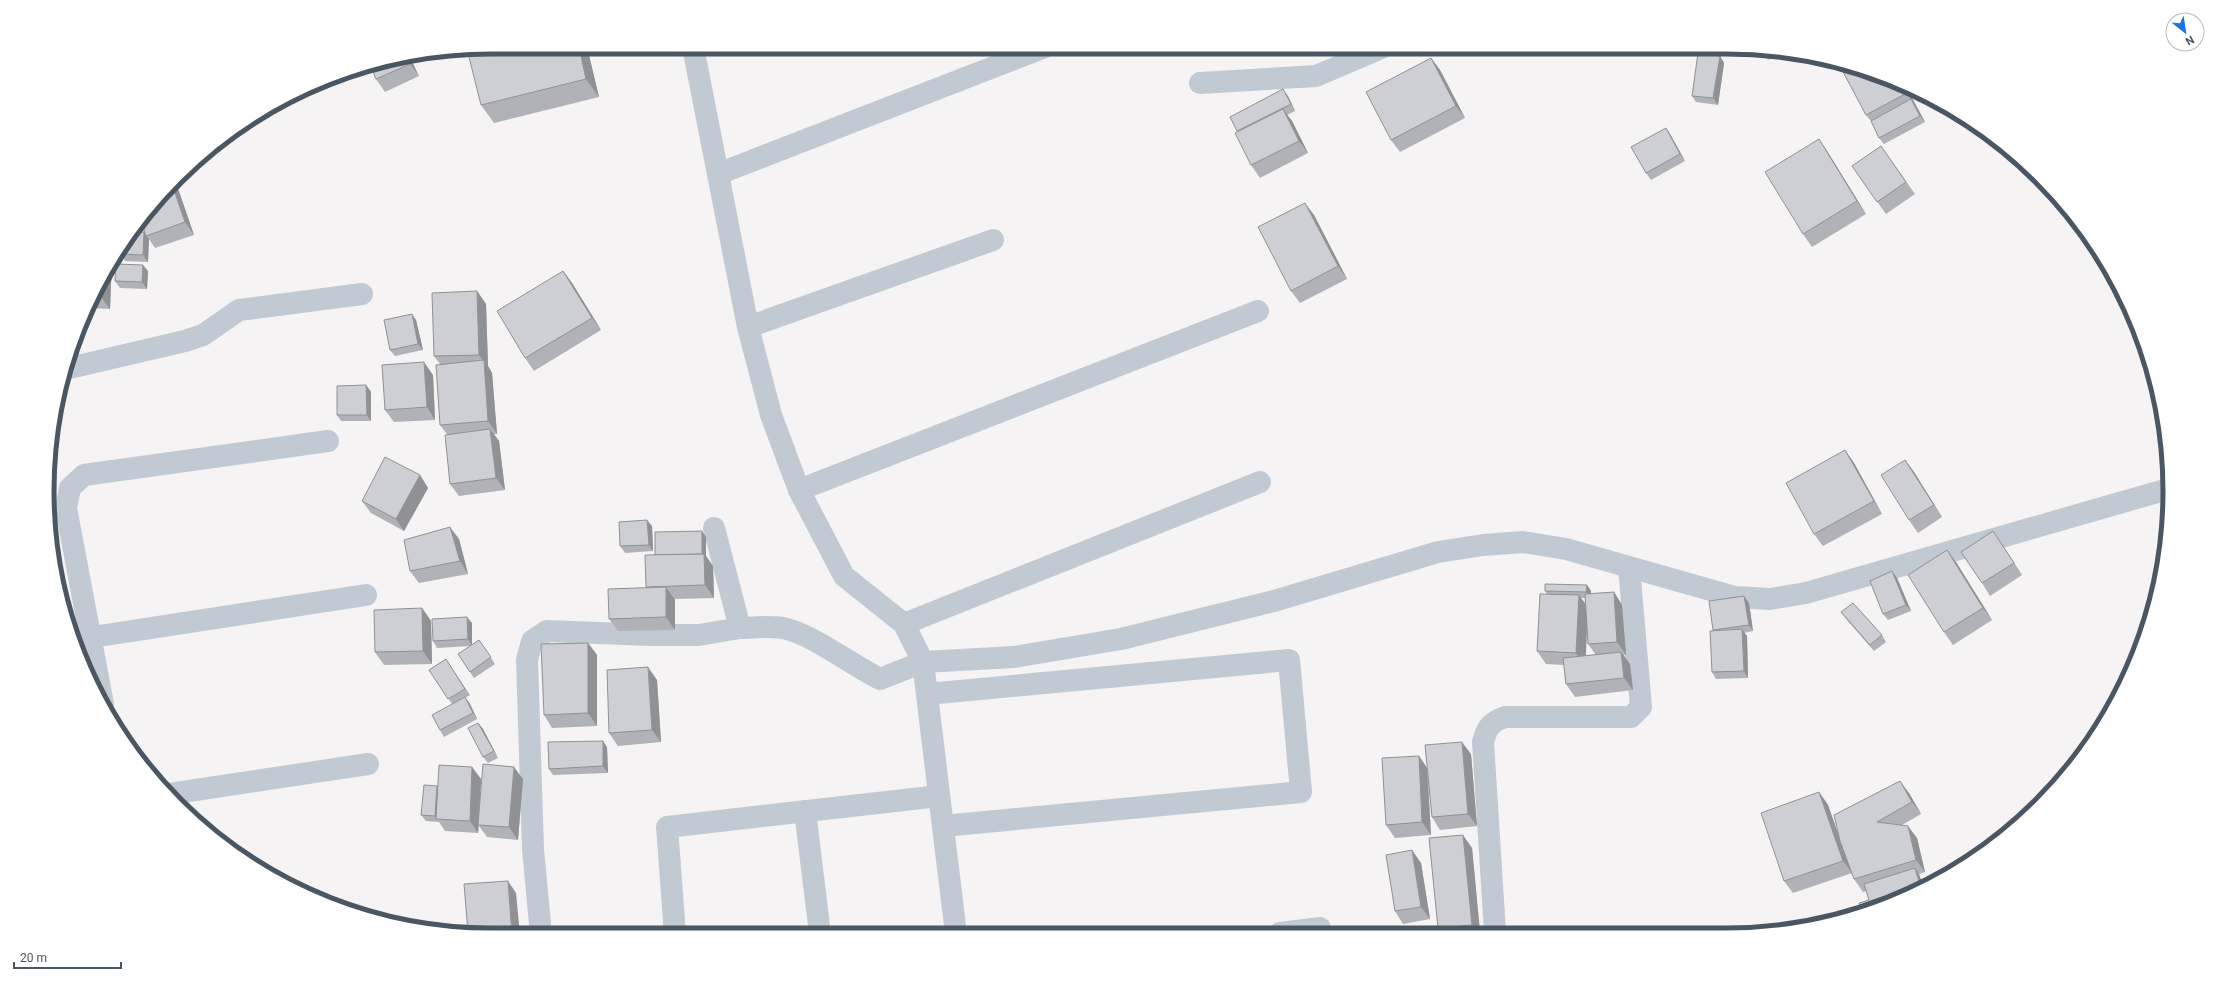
<svg xmlns="http://www.w3.org/2000/svg" width="2217" height="982" font-family="Roboto,sans-serif">
  <style>
    .lines { fill: none; stroke-linecap: round; stroke-linejoin: round }
    .minor { stroke: #c1cad2; stroke-width: 22 }
    .wall { fill: #b0b2b7; fill-rule: evenodd }
    .shaded-wall { fill: #909195 }
    .building { fill: #cdcfd5; stroke: #909195 }
    .rim { fill: none; stroke: #4a5661; stroke-width: 5 }
  </style>
  <rect width="100%" height="100%" fill="#f5f3f3"/>
  <g class="lines">
    <!-- minor -->
    <g class="minor">
      <polyline points="693,47 748,327 771,415 799,490 844,576 904,624 923,662 956,934"/>
      <polyline points="1200,83 1316,76 1384,47"/>
      <polyline points="718,174 1045,47"/>
      <polyline points="748,327 993,240"/>
      <polyline points="65,369 185,341 203,335 239,310 362,294"/>
      <polyline points="799,490 1258,311"/>
      <polyline points="904,624 1260,482"/>
      <path d="M740,628c14,0 33,-3 47,1 29,8 63,35 93,50l43,-17 91,-5 107,-18 153,-38 164,-49 45,-7 40,-3 43,7 169,48 35,2 36,-6 362,-104"/>
      <polyline points="73,640 366,595"/>
      <polyline points="927,694 1289,660 1301,792 943,826"/>
      <polyline points="103,704 66,508 70,488 84,475 328,441"/>
      <polyline points="169,794 368,764"/>
      <polyline points="805,811 820,934"/>
      <path d="M1495,932l-12,-190c4,-15 8,-20 22,-25h126l10,-10 -12,-140"/>
      <polyline points="1280,933 1320,928 1320,933"/>
      <polyline points="675,934 667,827 939,796"/>
      <polyline points="541,935 533,849 527,660 532,641 547,631 650,635 699,635 740,628 714,528"/>
    </g>
  </g>
  <!-- wall -->
  <g class="wall">
    <polygon points="587,47 599,97 494,123 481,105"/>
    <polygon points="1708,47 1725,47 1712,53"/>
    <polygon points="1762,51 1781,52 1768,60"/>
    <polygon points="405,55 419,76 385,92 376,79"/>
    <polygon points="1720,56 1724,63 1718,105 1696,102 1692,96"/>
    <polygon points="1431,58 1440,70 1465,118 1400,152 1391,140"/>
    <polygon points="1869,71 1906,87 1925,122 1884,144 1879,138 1871,121 1866,115"/>
    <polygon points="1911,90 1928,97 1918,102 1914,95"/>
    <polygon points="1288,96 1295,111 1287,115 1292,121 1308,153 1260,178 1251,165 1238,132 1230,117"/>
    <polygon points="1666,128 1670,134 1685,161 1651,180 1646,173"/>
    <polygon points="1819,139 1827,151 1866,214 1812,247 1803,234"/>
    <polygon points="1881,146 1915,194 1886,214 1852,166"/>
    <polygon points="175,180 194,235 155,248 149,239 148,262 125,261 121,254 144,232 146,235 157,198"/>
    <polygon points="1314,215 1347,279 1300,303 1291,291"/>
    <polygon points="112,261 110,309 89,308 106,269"/>
    <polygon points="148,271 147,289 120,288 115,281"/>
    <polygon points="563,271 572,283 601,330 534,371 525,358"/>
    <polygon points="477,291 486,304 488,366 492,373 497,434 494,434 499,441 505,490 459,496 450,484 447,434 440,425 440,364 434,356"/>
    <polygon points="416,320 423,350 395,356 390,350"/>
    <polygon points="433,375 435,420 394,422 385,410"/>
    <polygon points="366,385 371,392 371,421 341,421 337,415"/>
    <polygon points="1845,450 1854,463 1882,514 1823,546 1814,534"/>
    <polygon points="1905,460 1914,472 1942,517 1918,533 1909,520"/>
    <polygon points="420,475 428,488 404,531 371,513 362,501"/>
    <polygon points="652,526 653,551 625,553 620,546"/>
    <polygon points="702,531 706,537 706,556 713,566 714,598 674,599 675,600 675,630 618,631 609,619 646,588 646,587 655,555"/>
    <polygon points="459,539 468,574 419,583 410,571"/>
    <polygon points="2002,544 2022,575 1990,596 1982,583"/>
    <polygon points="1956,562 1992,620 1953,645 1944,632"/>
    <polygon points="1897,578 1911,611 1888,620 1883,614"/>
    <path d="M1587,585l4,6v3l23,-2 8,13 4,50h-2l6,9 3,26 -58,7 -9,-13 -2,-19 -18,-1 -9,-13 10,-57 -2,-3zM1581,598h4l1,6zM1587,627l1,17 8,11 -10,1z"/>
    <polygon points="1749,603 1753,631 1744,633 1747,636 1748,678 1716,679 1712,672 1713,630"/>
    <polygon points="422,608 431,621 432,664 384,665 375,652"/>
    <polygon points="1841,612 1882,635 1886,642 1874,651 1846,619"/>
    <polygon points="472,623 472,645 479,640 495,664 474,678 458,654 471,646 437,648 433,641"/>
    <polygon points="588,643 597,655 597,726 552,728 544,715"/>
    <polygon points="446,659 470,695 465,698 470,704 477,719 444,737 440,730 452,704 429,670"/>
    <polygon points="657,680 661,742 618,746 609,733"/>
    <polygon points="478,723 483,729 498,758 488,763 483,757"/>
    <polygon points="607,747 608,773 553,775 549,769"/>
    <polygon points="1471,754 1477,826 1440,830 1432,817 1428,778 1431,835 1395,838 1386,825 1419,756 1427,768"/>
    <polygon points="472,767 481,779 480,804 523,779 518,840 487,837 479,826 478,833 445,831 439,822 426,821 421,815 438,787"/>
    <polygon points="1819,792 1828,805 1840,840 1909,793 1921,814 1902,825 1917,838 1925,872 1919,874 1922,884 1925,883 1926,884 1896,901 1869,900 1866,891 1863,892 1854,879 1842,845 1852,873 1793,893 1784,881"/>
    <polygon points="1472,848 1480,932 1441,932 1438,928"/>
    <polygon points="1421,863 1430,919 1403,924 1395,911"/>
  </g>
  <!-- shaded-wall -->
  <g class="shaded-wall">
    <polygon points="579,47 587,47 599,97 586,79"/>
    <polygon points="406,55 409,55 419,76 410,64"/>
    <polygon points="1720,56 1724,63 1718,105 1713,98"/>
    <polygon points="1431,58 1440,70 1465,118 1456,106"/>
    <polygon points="1903,86 1906,87 1925,122 1920,116"/>
    <polygon points="1283,89 1288,96 1295,111 1291,104"/>
    <polygon points="1283,109 1292,121 1308,153 1299,141"/>
    <polygon points="1666,128 1670,134 1685,161 1680,154"/>
    <polygon points="1819,139 1827,151 1866,214 1857,201"/>
    <polygon points="175,180 194,235 185,222 172,184"/>
    <polygon points="1305,203 1314,215 1347,279 1338,266"/>
    <polygon points="144,232 149,239 148,262 143,255"/>
    <polygon points="112,261 110,309 101,297 102,279 106,269"/>
    <polygon points="143,265 148,271 147,289 142,282"/>
    <polygon points="563,271 572,283 601,330 592,318"/>
    <polygon points="477,291 486,304 488,366 492,373 497,434 488,421 484,362 479,355"/>
    <polygon points="412,314 416,320 423,350 418,344"/>
    <polygon points="424,362 433,375 435,420 427,407"/>
    <polygon points="366,385 371,392 371,421 367,415"/>
    <polygon points="490,429 499,441 505,490 496,478"/>
    <polygon points="1845,450 1854,463 1882,514 1874,501"/>
    <polygon points="1905,460 1914,472 1942,517 1934,505"/>
    <polygon points="420,475 428,488 404,531 396,519"/>
    <polygon points="647,520 652,526 653,551 649,545"/>
    <polygon points="450,527 459,539 468,574 460,561"/>
    <polygon points="702,531 706,537 706,556 713,566 714,598 705,585 702,559"/>
    <polygon points="1993,531 2002,544 2022,575 2014,563"/>
    <polygon points="1947,550 1956,562 1992,620 1983,608"/>
    <polygon points="1892,571 1897,578 1911,611 1906,605"/>
    <polygon points="1587,585 1591,591 1591,598 1586,592"/>
    <polygon points="666,587 675,600 675,630 666,617"/>
    <polygon points="1614,592 1622,605 1626,655 1617,642"/>
    <polygon points="1579,595 1588,608 1585,666 1576,653"/>
    <polygon points="1744,596 1749,603 1753,631 1749,625"/>
    <polygon points="422,608 431,621 432,664 423,651"/>
    <polygon points="467,617 472,623 472,646 468,639"/>
    <polygon points="1742,629 1747,636 1748,678 1744,671"/>
    <polygon points="588,643 597,655 597,726 588,713"/>
    <polygon points="1621,652 1630,664 1633,690 1624,678"/>
    <polygon points="648,667 657,680 661,742 652,730"/>
    <polygon points="465,697 470,704 477,719 473,713"/>
    <polygon points="478,723 483,729 498,758"/>
    <polygon points="603,741 607,747 608,773 603,766"/>
    <polygon points="1462,742 1471,754 1477,826 1468,814"/>
    <polygon points="1419,756 1427,768 1431,835 1422,822"/>
    <polygon points="472,767 481,779 478,833 470,821"/>
    <polygon points="514,767 523,779 518,840 509,827"/>
    <polygon points="1900,781 1909,793 1921,814 1912,802"/>
    <polygon points="437,786 442,792 437,819 435,816"/>
    <polygon points="1819,792 1828,805 1852,873 1843,861"/>
    <polygon points="1908,826 1917,838 1925,872 1916,860"/>
    <polygon points="1463,835 1472,848 1480,932 1477,932 1472,925"/>
    <polygon points="1412,850 1421,863 1430,919 1421,907"/>
    <polygon points="1915,868 1919,874 1923,886 1920,885"/>
    <polygon points="508,881 516,893 520,935 512,935"/>
  </g>
  <!-- building -->
  <g class="building">
    <polygon points="491,47 579,47 586,79 481,105 467,49"/>
    <polygon points="1698,53 1720,56 1713,98 1692,96"/>
    <polygon points="406,55 410,64 376,79 370,65"/>
    <polygon points="1431,58 1456,106 1391,140 1366,92"/>
    <polygon points="1851,66 1869,71 1903,86 1907,93 1866,115 1842,70"/>
    <polygon points="1283,89 1291,104 1237,131 1230,117"/>
    <polygon points="1911,90 1918,93 1914,95"/>
    <polygon points="1911,99 1920,116 1879,138 1871,121"/>
    <polygon points="1283,109 1299,141 1251,165 1235,133"/>
    <polygon points="1666,128 1680,154 1646,173 1631,147"/>
    <polygon points="1819,139 1857,201 1803,234 1765,172"/>
    <polygon points="1881,146 1906,182 1877,202 1852,166"/>
    <polygon points="172,184 185,222 146,236 141,221 157,198"/>
    <polygon points="1305,203 1338,266 1291,291 1258,227"/>
    <polygon points="133,232 144,232 143,255 121,254 121,249"/>
    <polygon points="116,264 143,265 142,282 115,281"/>
    <polygon points="563,271 592,318 525,358 497,311"/>
    <polygon points="102,279 101,297 94,297"/>
    <polygon points="477,291 479,355 434,356 432,293"/>
    <polygon points="412,314 418,344 390,350 384,320"/>
    <polygon points="484,360 488,421 440,425 436,365"/>
    <polygon points="424,362 427,407 385,410 382,365"/>
    <polygon points="366,385 367,415 337,415 337,386"/>
    <polygon points="490,429 496,478 450,484 445,435"/>
    <polygon points="1845,450 1874,501 1814,534 1786,483"/>
    <polygon points="385,457 420,475 396,519 362,501"/>
    <polygon points="1905,460 1934,505 1909,520 1881,475"/>
    <polygon points="647,520 649,545 620,546 619,522"/>
    <polygon points="450,527 460,561 410,571 404,540"/>
    <polygon points="702,531 702,554 655,555 655,532"/>
    <polygon points="1993,531 2014,563 1982,583 1961,552"/>
    <polygon points="2167,538 2166,544 2164,540"/>
    <polygon points="1947,550 1983,608 1944,632 1908,575"/>
    <polygon points="704,554 705,585 646,587 645,555"/>
    <polygon points="1892,571 1906,605 1883,614 1870,581"/>
    <polygon points="1545,584 1587,585 1586,592 1545,591"/>
    <polygon points="666,587 666,617 609,619 608,589"/>
    <polygon points="1614,592 1617,642 1588,644 1585,594"/>
    <polygon points="1540,594 1579,595 1576,653 1537,651"/>
    <polygon points="1744,596 1749,625 1713,630 1709,601"/>
    <polygon points="1853,603 1882,635 1870,645 1841,612"/>
    <polygon points="422,608 423,651 375,652 374,610"/>
    <polygon points="467,617 468,639 433,641 432,619"/>
    <polygon points="1742,629 1744,671 1712,672 1710,631"/>
    <polygon points="479,640 491,657 470,672 458,654"/>
    <polygon points="588,643 588,713 544,715 541,644"/>
    <polygon points="1621,652 1624,678 1566,684 1563,658"/>
    <polygon points="446,659 465,689 448,699 429,670"/>
    <polygon points="648,667 652,730 609,733 607,670"/>
    <polygon points="465,697 473,713 440,730 432,715"/>
    <polygon points="478,723 494,751 483,757 468,728"/>
    <polygon points="603,741 603,766 549,769 548,742"/>
    <polygon points="1462,742 1468,814 1432,817 1425,745"/>
    <polygon points="1419,756 1422,822 1386,825 1382,758"/>
    <polygon points="483,764 514,767 509,827 478,825"/>
    <polygon points="439,765 472,767 470,821 436,819"/>
    <polygon points="1900,781 1912,802 1877,822 1908,826 1916,860 1854,879 1840,841 1834,815"/>
    <polygon points="424,785 437,786 435,816 421,815"/>
    <polygon points="1819,792 1843,861 1784,881 1761,813"/>
    <polygon points="1463,835 1472,925 1438,928 1429,838"/>
    <polygon points="1412,850 1421,907 1395,911 1386,855"/>
    <polygon points="1915,868 1920,885 1925,883 1926,884 1896,901 1862,910 1859,903 1869,900 1864,884"/>
    <polygon points="508,881 512,935 491,935 468,933 464,884"/>
  </g>
  <!-- crop -->
  <path d="M0 0H2217V982H0ZM491 54H1726A437 437 0 0 1 2163 491V491A437 437 0 0 1 1726 928H491A437 437 0 0 1 54 491V491A437 437 0 0 1 491 54Z" fill="#fff" fill-rule="evenodd"/>
  <path class="rim" d="M491 54H1726A437 437 0 0 1 2163 491V491A437 437 0 0 1 1726 928H491A437 437 0 0 1 54 491V491A437 437 0 0 1 491 54Z"/>
  <!-- north arrow -->
  <g transform="translate(2185 32) rotate(150)"><circle r="19" fill="#ffffff" stroke="#b7bbc0"/>
  <path d="M0-3L7 15L0 10L-7 15Z" fill="#1a73e8"/>
  <text y="-6" font-size="11" font-weight="bold" text-anchor="middle" fill="#4a5661">N</text>
  </g>
  <!-- scale -->
  <path d="M14 962v6h107v-6" fill="none" stroke="#4a5661" stroke-width="2"/>
  <text x="20" y="962" font-size="12" fill="#4a5661" stroke="#ffffff" stroke-width="3" paint-order="stroke">20 m</text>
</svg>
